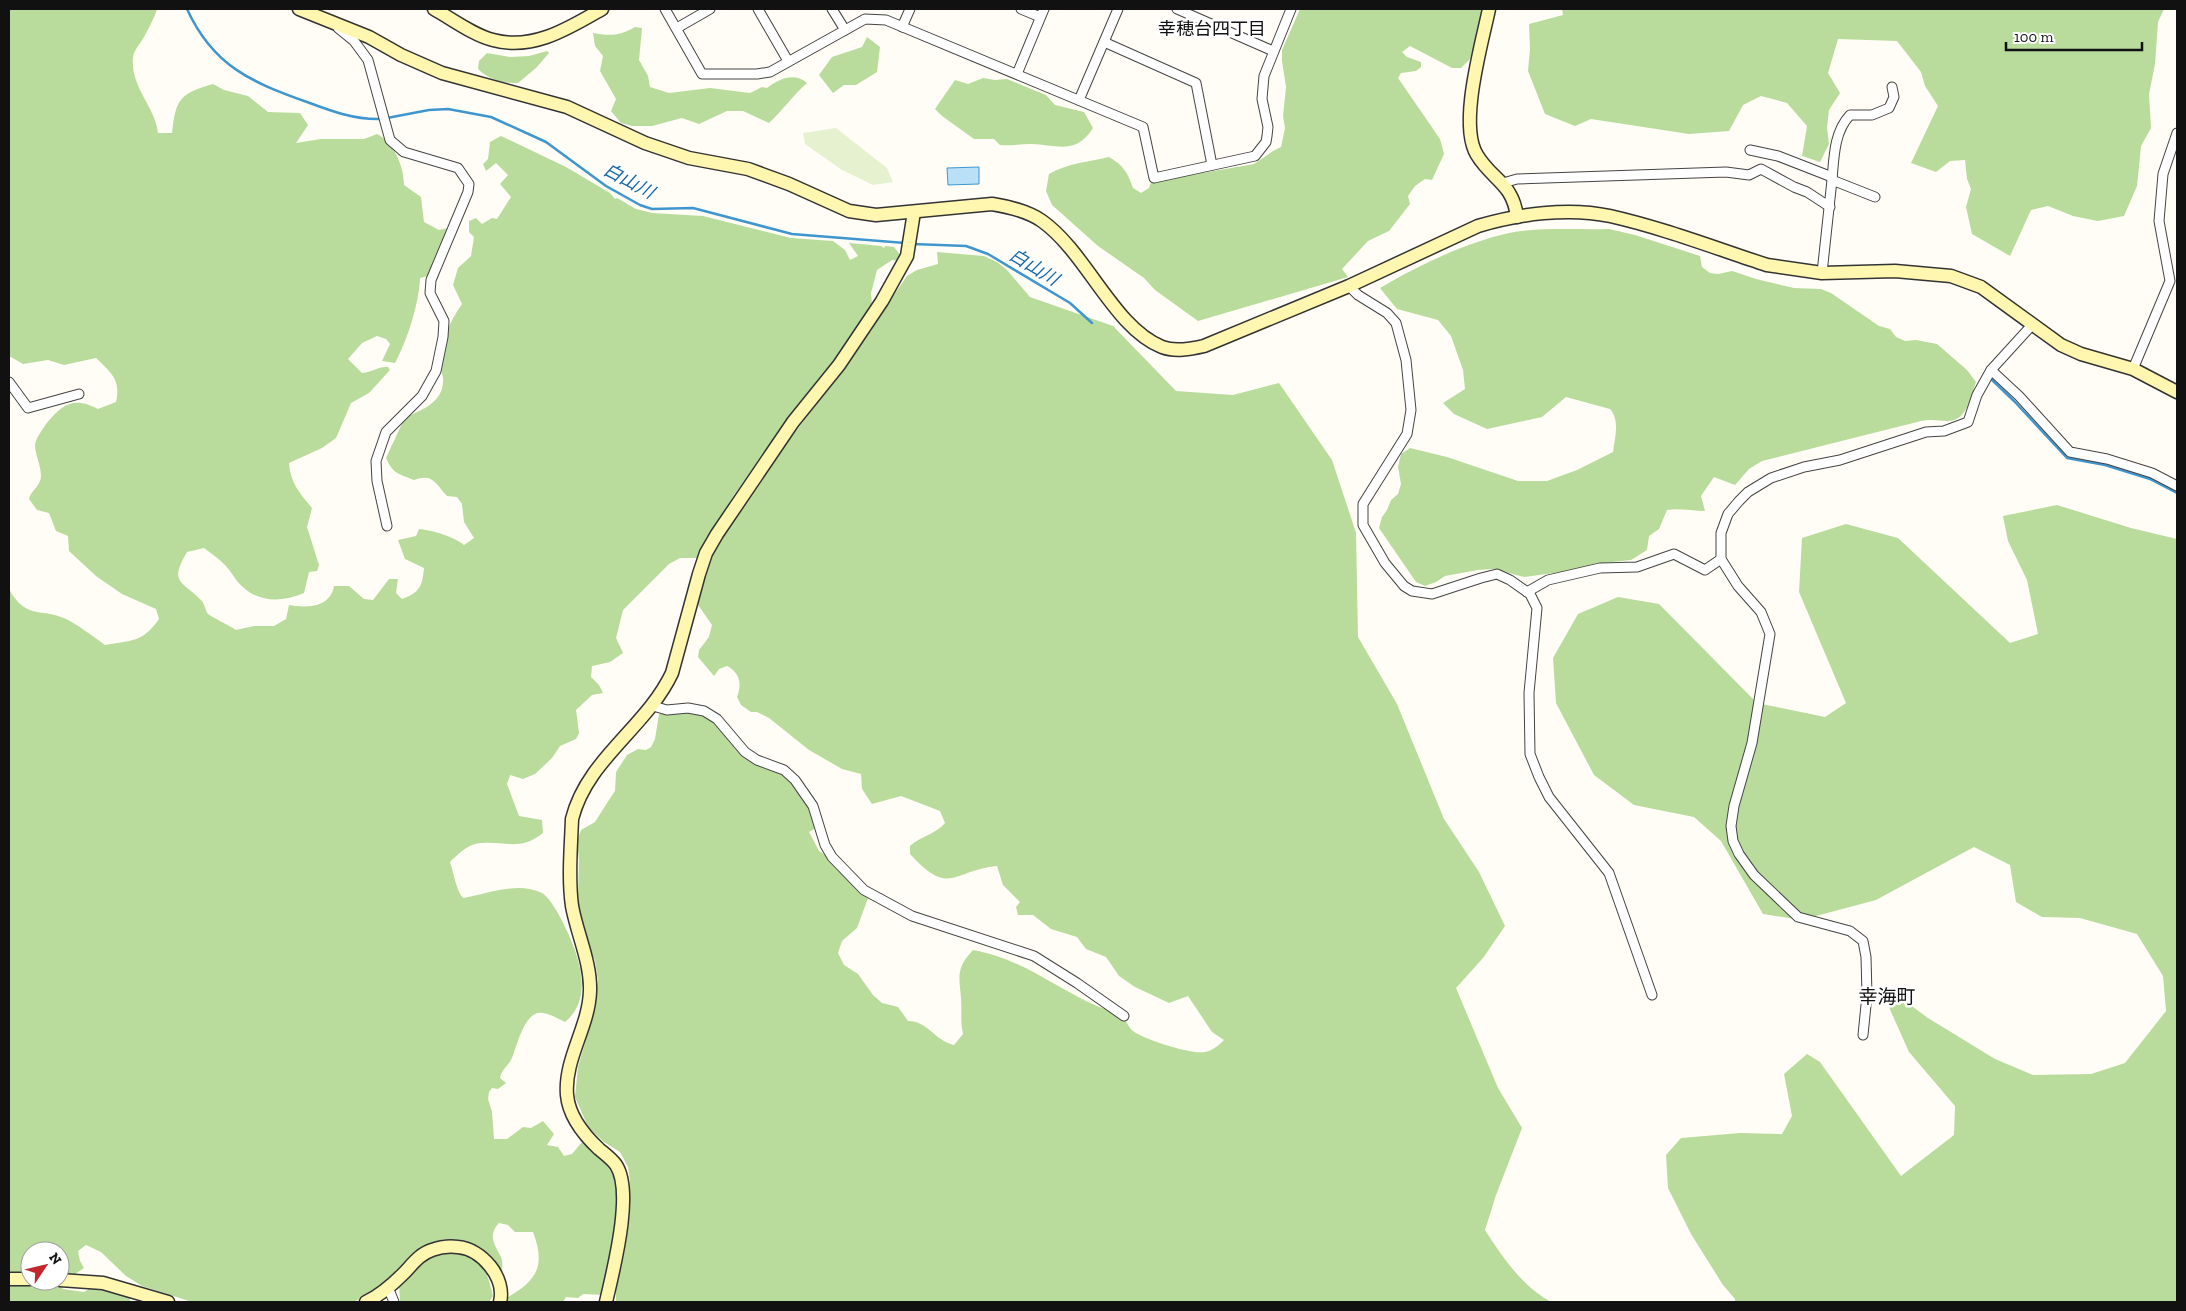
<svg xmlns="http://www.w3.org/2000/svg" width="2186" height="1311" font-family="'Zilla Slab','Noto Sans JP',serif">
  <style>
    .forest { fill: #b9dc9c }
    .pitch { fill: #e6f2cf }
    .water { fill: #b9e0f7; stroke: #3f96cf }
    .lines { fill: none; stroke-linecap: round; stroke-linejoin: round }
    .stream { stroke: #3f96cf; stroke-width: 2.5 }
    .street-casing { stroke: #444; stroke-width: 11 }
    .secondary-casing { stroke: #333; stroke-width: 15 }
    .street { stroke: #fff; stroke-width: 9 }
    .secondary { stroke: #fff6b0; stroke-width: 12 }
    .labels { text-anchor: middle; stroke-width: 5; stroke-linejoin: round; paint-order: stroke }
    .neighbourhood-label { font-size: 18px; fill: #111; stroke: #fff }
    .water-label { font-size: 18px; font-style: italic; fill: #1768a6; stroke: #fff }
    .quarter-label { font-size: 19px; fill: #111; stroke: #fff }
  </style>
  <rect width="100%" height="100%" fill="#fffdf5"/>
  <!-- forest -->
  <g class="forest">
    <path d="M9,9h148c-2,7 -7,17 -11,24 -3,8 -12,16 -13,24 -3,30 22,49 25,76h14c4,-34 7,-39 41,-49l11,6 24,6 20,16 32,1 8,12 -12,18 25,-4h43l13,-5c17,8 27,33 27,51l17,12 3,25 15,8 9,-2 -20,48 -8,2c-1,26 -13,63 -25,85l-13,-2 8,-17 -4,-5 -9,-3 -15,7 -14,16 14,14c11,-1 16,-7 26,-6l2,3 -21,23 -18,10 -15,35 -14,10 -33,15c1,19 11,31 23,45l-5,19 12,38 -2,6 -8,1 -5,21c-24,10 -49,10 -67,-12 -4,-5 -7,-11 -12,-16 -6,-6 -14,-12 -21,-17l-17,4c-18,31 -6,28 14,48 4,4 4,10 7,14 4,3 22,12 28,16l18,-4h20l12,-7 3,-14c18,3 41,3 45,-19h15l15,13 9,1 16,-21h9l-2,14 6,6c18,-7 20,-12 22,-31l-19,-9 -7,-19 18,-4 3,-7c13,1 36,8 45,16l10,-7 -10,-16 -2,-18 -5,-7 -10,-1c-12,-13 -14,-23 -33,-16 -15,-6 -21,-6 -28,-22l19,-41c17,-6 40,-16 38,-39 0,-4 -3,-7 -3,-11 0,-23 9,-45 22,-63l-9,-19 5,-17 13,-12 3,-19 -5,-5v-11l7,-3 6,6 10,-6 5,1 14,-22 -11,-13 8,-9 -12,-12 -10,8 -3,-7 5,-5 2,-17 11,-6 65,31 44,26 5,6 2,-1 19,11 16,4 51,3 88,22 42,3 12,9 5,10 8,-4 -9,-13 32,3 3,2 1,-2 9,1 7,9 -3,5 -6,-1 -15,10 -6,23 1,12 -36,55 -47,58 -55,77 -36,63h-18l-11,6 -46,46 -7,28 7,15 -13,9 -18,4 -1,11 8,8 4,8 -11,2 -16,15 3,23 -3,6 -16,7 -8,12 -17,16 -12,5 -13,-4 -3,9 12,32 23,4 1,13c-24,20 -41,6 -68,11 -10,3 -18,11 -25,18 4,12 6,28 13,36 24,-4 55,-17 79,-5 7,4 14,17 18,24 16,30 37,79 5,105 -7,-3 -14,-8 -22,-9 -18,-4 -26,33 -31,45 -3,7 -10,11 -12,20l6,5 -8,6 -6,-1 -3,4 -1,7 4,13 2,27h13l16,-12 8,1 12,-7 11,13 -7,11 11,2 6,9 8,-2 10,-12c10,9 22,17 29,30 16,27 -3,93 -8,123l-20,-1 -5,4 -12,-1 -3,5h-58l1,-4c31,-17 40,-32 27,-66h-18l-7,-7 -9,-2c-12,13 -4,22 2,34 2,5 1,12 1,17l-9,-13 -13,-14 -17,-7 -19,-1 -15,5 -13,8 -36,34 -26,16h-162l-50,-16 -16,-10 -25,-24 -15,-7 -8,6 2,10 4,7 -9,6 -15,-1v-22h-30v23l-21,1v-686c18,33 34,17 61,32 12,7 24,16 35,24 27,-5 37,-2 54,-26l-3,-10 -34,-15 -26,-18 -27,-25 -1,-15 -12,-5 -7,-18 -12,-3 -8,-11c2,-9 12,-13 12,-23 0,-11 -6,-21 -6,-31 1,-8 7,-14 11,-21 16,-20 28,-28 52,-15l18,-7c5,-23 -5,-29 -20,-44l-32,7 -16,-5 -25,4 -14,-8z"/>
    <path d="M1300,9h184l-14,50 -9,9h-9l-42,-22 -8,6 5,5 14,5v5l-5,4 -15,2 -3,5 42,61 4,15 -12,26 -7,-1 -10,7 -7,10 2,8 -21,27 -21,10 -26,28 6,8 -150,44 -43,-31 -11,-12 -46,-32 -46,-41 -6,-14 3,-17c19,-11 39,-12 60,-17 14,8 19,16 24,31l8,5 8,-5 2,-6 103,-18 19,-13 8,-4 4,-19 -2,-12 3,-29 -4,-26v-11z"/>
    <polygon points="1562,9 2164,9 2158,22 2155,64 2149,94 2151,128 2141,146 2137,186 2124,216 2098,221 2073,216 2048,206 2031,210 2010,256 1972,234 1966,207 1971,189 1967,179 1965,160 1950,161 1936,172 1911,163 1938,106 1925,86 1921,72 1897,41 1838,39 1828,73 1840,93 1829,110 1827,127 1829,144 1820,162 1802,156 1807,126 1787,103 1761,96 1743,105 1729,131 1689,134 1591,119 1575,126 1545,114 1528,71 1530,49 1529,24 1563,15"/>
    <path d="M635,27l7,1 -3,32 9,16 2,11 19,6 41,-5 40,5 12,-6 5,1c12,-9 27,-16 40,-5 -14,12 -24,27 -38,40l-26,-12h-16l-28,13 -17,-6 -30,8h-20l-11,-3 -10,-12 5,-12 -16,-28 3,-15 -8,-10 -2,-13c17,3 27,3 42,-6z"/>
    <polygon points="867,37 880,47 877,72 856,85 844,85 833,93 819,75 832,57 862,47"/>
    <path d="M547,51l2,2 -13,15 -18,15c-15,0 -29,-3 -40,-14l1,-8 8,-8 23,4 19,-1z"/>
    <path d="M983,78l12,2 12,-1 39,16 9,10 29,7 9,16c-17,27 -35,17 -62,16 -10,0 -21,2 -31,1l-6,-6h-20l-32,-23 -7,-7 20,-29 13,4z"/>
    <path d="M1609,229l26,6 65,21 2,11 8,6 8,1 14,-3 24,8 38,9 27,1 10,4 48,33 11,3 6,8 9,4 11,-1 21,4 30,26 9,12c-5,14 -9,39 -28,39 -9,0 -17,-2 -27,0l-159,40 -13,8 -14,16 -21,-8 -13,19 4,15c-14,0 -25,-3 -38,-1l-8,19 -10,7 -2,14 -16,10 -38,4 -16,6 -53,7 -31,-8 -15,1 -33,6 -9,6 -11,4 -9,-4 -37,-54 3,-11 5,-7 4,-10 7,-6 3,-10 -3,-17 3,-13 9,-6 37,9 71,24h29l30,-11 36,-18c2,-15 7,-32 -3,-43l-44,-12 -24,20 -55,12 -33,-15 -11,-11 22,-14 -2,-19 -12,-34 -13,-16 -41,-11 -17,-21c37,-22 87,-46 129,-55 29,-6 70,-3 100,-4z"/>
    <path d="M937,252l47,4 13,6 10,8 23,27 83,29 63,65 57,4 46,-12 53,77 24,73 2,104 39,67 47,115 35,53 26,54 -22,32 -27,30 42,100 24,40 -26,67 -11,35c18,28 36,55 66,72h-935v-14l11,-61 3,-46 -2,-14 -8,-15 -16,-10 -16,-15 -13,-30 3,-30 10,-34 10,-52 -3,-20 -13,-34 -4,-29 1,-38 -2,-19 4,-11 14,-8 12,-19 8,-12 1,-19 11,-17 11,-6 8,1 5,-3 4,-8 4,-25 28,-3 22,6 8,6 18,23 58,35 17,26 6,21 -7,4 10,19 11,7 38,40 -11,30 -15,13 -4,12 6,12 14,9 15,21 9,8 16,4 10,14c20,0 27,20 46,24l9,-11c-3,-14 -1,-23 -2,-36 -2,-22 -5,-30 12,-48 50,9 80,37 124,56 6,3 12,3 18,6 13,6 10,12 18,19 10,8 59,24 72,21 8,-2 13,-6 19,-12l-12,-8 -24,-36 -19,7 -34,-16 -16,-11 -13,-19 -20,-8 -9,-12 -26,-8 -18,-14h-15l-2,-8 4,-5 -17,-17 -6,-19c-44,4 -47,32 -87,-12v-8c11,-10 26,-12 35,-23l-5,-12 -39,-15 -29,8 -10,-15 -1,-15 -19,-5 -33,-19 -40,-32 -12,-6h-6l-10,-7 -4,-8c5,-13 3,-24 -10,-31l-8,3 -5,7 -16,-19 1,-7 10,-13 3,-12 -16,-23 14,-44 11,-21 41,-61 81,-107 64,-93 10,-6 21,-6z"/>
    <polygon points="2057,505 2131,528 2177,539 2177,1302 1735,1302 1735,1299 1723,1285 1691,1234 1668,1188 1666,1155 1681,1138 1740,1133 1782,1134 1792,1116 1784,1074 1807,1054 1820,1062 1901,1176 1954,1135 1955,1106 1909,1052 1888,1005 1894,993 1928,1018 1995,1059 2033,1075 2091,1074 2125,1063 2166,1011 2163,976 2137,934 2080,918 2042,917 2016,902 2010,865 1974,847 1876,900 1801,920 1763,914 1721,841 1694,817 1634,805 1594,775 1556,703 1553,658 1578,614 1618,597 1659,604 1757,703 1825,717 1846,703 1799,592 1802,538 1846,524 1898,538 2010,643 2038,634 2027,580 2008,541 2003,516"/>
    <path d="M449,1251c33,8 36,12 44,45l-4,6h-89l-1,-18 35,-30z"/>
    <polygon points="30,1283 57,1283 63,1289 84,1292 91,1288 128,1296 131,1302 9,1302 9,1285"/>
  </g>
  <!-- pitch -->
  <polygon class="pitch" points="836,128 887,168 893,182 873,185 842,170 805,144 803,133"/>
  <!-- water -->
  <polygon class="water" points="979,167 979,184 948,185 947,168"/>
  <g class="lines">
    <!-- stream -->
    <g class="stream">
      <path d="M187,9c26,57 64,73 120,93 24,9 48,18 74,17"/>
      <polyline points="387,118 429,110 448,109 491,117 546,142 606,186 640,205 652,209 693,208 792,234 905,243"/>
      <polyline points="913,244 966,246 988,254 1070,303 1092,323"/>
      <polyline points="1990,378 2014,401 2067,458 2105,465 2150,479 2177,493"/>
    </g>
    <!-- street casing -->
    <g class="street-casing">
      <g id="street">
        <polyline points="665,9 702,74 757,74 770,72 865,19 886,20 1143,127 1154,178 1255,156 1266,142 1267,136 1268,127 1262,99 1264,76 1291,9"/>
        <polyline points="758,9 788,61"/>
        <polyline points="832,9 845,30"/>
        <polyline points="1021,9 1040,17"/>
        <polyline points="1177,9 1273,51"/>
        <polyline points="902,27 910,9"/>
        <polyline points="338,28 354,41 368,60 390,140 404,152 458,168 469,184 468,192 431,280 430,293 444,321 443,337 436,371 422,396 386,432 376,461 377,481 387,526"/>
        <polyline points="677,28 710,9"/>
        <polyline points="1104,42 1196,83 1212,165"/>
        <polyline points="1017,74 1044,9"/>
        <polyline points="1079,100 1118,9"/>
        <polyline points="1750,150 1778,156 1832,177"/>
        <path d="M1832,180c2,-23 2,-48 18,-65h22l17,-7 5,-11 -2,-10"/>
        <polyline points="1503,183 1517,179 1726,172 1749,175 1761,169 1794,187 1807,192 1830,207"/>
        <polyline points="1822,273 1832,180 1875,197"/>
        <polyline points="1349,286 1358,295 1387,313 1396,323 1406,360 1411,410 1407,434 1363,504 1363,525 1385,563 1404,586 1412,591 1432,594 1481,578 1497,574 1510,580 1530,594 1537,608 1529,693 1530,754 1539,777 1549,797 1609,873 1652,995"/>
        <polyline points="2133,369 2170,281 2159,221 2163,174 2177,133"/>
        <polyline points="1991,370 2019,396 2070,452 2107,459 2152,473 2177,486"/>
        <polyline points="9,382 28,408 79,394"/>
        <polyline points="1527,592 1548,580 1600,568 1637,567 1674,554 1705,570 1721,559"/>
        <polyline points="653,706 667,710 688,708 704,711 717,719 745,752 757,760 784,770 795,780 813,806 825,845 832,857 864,890 912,916 1034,956 1077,983 1124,1016"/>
        <polyline points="1863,1035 1867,995 1866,957 1863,941 1850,931 1798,917 1754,875 1739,854 1733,841 1731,826 1734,806 1752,743 1770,634 1761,612 1738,586 1721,559 1721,533 1728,514 1739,501 1748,492 1771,478 1804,467 1840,460 1926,432 1944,431 1968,422 1977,395 1991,370 2032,325"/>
        <polyline points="388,1287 394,1302"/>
      </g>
    </g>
    <!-- secondary casing -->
    <g class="secondary-casing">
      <g id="secondary">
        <path d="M299,9l70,28 32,18 41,18 125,34 78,36 44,15 59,11 41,15 60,27 27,4 116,-11c18,3 36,7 50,17 45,32 71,106 120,126 13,5 29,2 42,-1l145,-60 129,-60c41,-12 90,-19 132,-10 53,12 105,32 157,49l55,8 73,-2 56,5 30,11 80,58 20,9 52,15 44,23"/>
        <path d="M434,9c18,10 39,26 59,31 40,11 76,-12 109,-31"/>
        <path d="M1489,9c-7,34 -31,116 -12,146 15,25 36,28 40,62"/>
        <polyline points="9,1279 30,1279"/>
        <polyline points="60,1280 103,1283 168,1302"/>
        <path d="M366,1302c13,-6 26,-17 37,-28 9,-9 16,-20 29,-24 8,-3 18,-4 26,-3 24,2 48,31 42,55"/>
        <path d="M606,1302c7,-31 28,-110 10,-137 -4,-6 -11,-11 -17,-16 -15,-14 -30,-32 -32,-54 -3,-36 22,-68 23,-104 1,-29 -13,-57 -18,-85 -4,-28 -1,-59 0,-87 15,-60 74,-91 100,-146l27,-99 7,-21 11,-19 76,-112 46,-57 43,-64 25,-45 7,-44"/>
      </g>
    </g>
    <!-- street -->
    <use href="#street" class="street"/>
    <!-- secondary -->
    <use href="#secondary" class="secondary"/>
  </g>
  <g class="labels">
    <!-- neighbourhood labels -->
    <g class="neighbourhood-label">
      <text x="1212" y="35">幸穂台四丁目</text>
    </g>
    <!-- water labels -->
    <g class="water-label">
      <text transform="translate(629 181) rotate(28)" y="6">白山川</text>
      <text transform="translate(1034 267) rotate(31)" y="6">白山川</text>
    </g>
    <!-- quarter labels -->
    <g class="quarter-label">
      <text x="1887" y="1003">幸海町</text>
    </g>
  </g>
  <!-- border -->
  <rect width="2186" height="1311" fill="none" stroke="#111111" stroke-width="20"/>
  <!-- north arrow -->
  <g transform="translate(45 1266) rotate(55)"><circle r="24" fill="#ffffff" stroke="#a0a0a0"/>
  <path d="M0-4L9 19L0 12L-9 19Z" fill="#c4262e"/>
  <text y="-8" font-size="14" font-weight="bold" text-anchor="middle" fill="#111111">N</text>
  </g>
  <!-- scale -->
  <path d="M2006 42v8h136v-8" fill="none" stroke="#111111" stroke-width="2.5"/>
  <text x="2014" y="42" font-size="15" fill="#111111" stroke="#ffffff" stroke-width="4" paint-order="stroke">100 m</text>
</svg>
